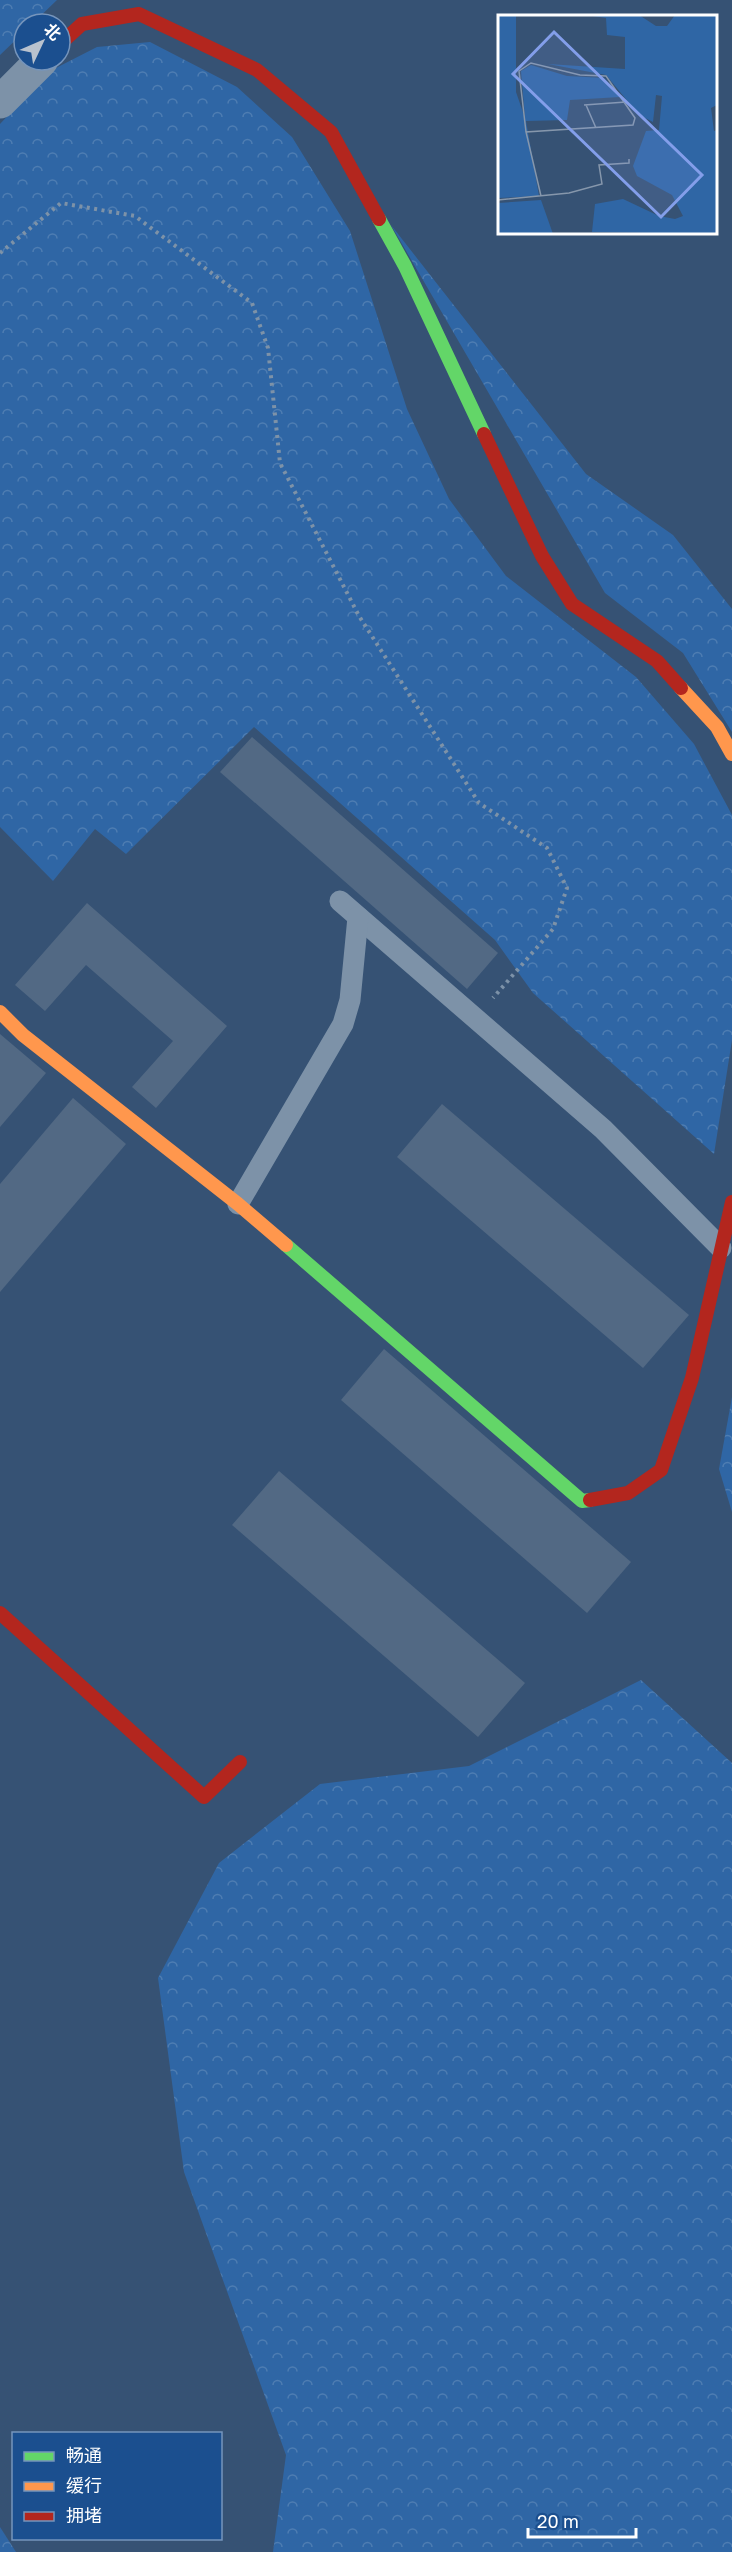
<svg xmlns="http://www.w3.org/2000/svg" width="732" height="2552" font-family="'Golos Text','Noto Sans SC',sans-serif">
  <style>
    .forest { fill: url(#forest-crowns) }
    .building { fill: #526984 }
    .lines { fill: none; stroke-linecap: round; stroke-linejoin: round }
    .path { stroke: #7d92a8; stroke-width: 4; stroke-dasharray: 3 4.5; stroke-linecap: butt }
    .lane { stroke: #7d92a8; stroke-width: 21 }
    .street { stroke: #7d92a8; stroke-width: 33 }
    .fast { stroke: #63d668; stroke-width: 14 }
    .slow { stroke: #ff974d; stroke-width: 14 }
    .jam { stroke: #b3261e; stroke-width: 14 }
    .inset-road { fill: none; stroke: #8697ac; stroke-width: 1.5 }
    .view { fill: #839eea; fill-opacity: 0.15; stroke: #839eea; stroke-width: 3 }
    .inset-edge { fill: none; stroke: #fff; stroke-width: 3 }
  </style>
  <defs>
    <pattern id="forest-crowns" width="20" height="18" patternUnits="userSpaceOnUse" patternTransform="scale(1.5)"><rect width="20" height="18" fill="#2f66a5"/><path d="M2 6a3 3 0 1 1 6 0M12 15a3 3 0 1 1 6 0" fill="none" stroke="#4e7db2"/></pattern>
  </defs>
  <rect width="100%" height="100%" fill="#365274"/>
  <!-- forest -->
  <g class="forest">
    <polygon points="0,0 57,0 32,24 24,24 24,32 0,55"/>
    <polygon points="150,42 237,87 292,137 350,231 407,409 449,499 506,576 636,677 694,744 732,815 732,1040 714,1154 533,993 495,940 254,727 126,854 95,829 53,881 0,827 0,124 50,71 97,47"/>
    <polygon points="391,225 586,474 673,535 732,609 732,732 683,653 605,593"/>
    <polygon points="732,1397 732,1512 719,1469"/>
    <polygon points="641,1680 732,1763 732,2552 273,2552 286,2455 184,2172 158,1978 219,1863 320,1784 469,1766"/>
    <polygon points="0,2527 16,2552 0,2552"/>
  </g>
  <!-- building -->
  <g class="building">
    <polygon points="252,737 498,953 467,989 220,772"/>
    <polygon points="87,903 227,1026 156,1108 132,1087 173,1041 86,965 45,1011 15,985"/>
    <polygon points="0,1034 46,1073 0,1127"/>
    <polygon points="73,1098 126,1144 0,1292 0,1184"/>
    <polygon points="442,1104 689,1315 643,1368 397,1157"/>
    <polygon points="384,1349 631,1562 587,1613 341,1400"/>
    <polygon points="279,1471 525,1683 478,1737 232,1525"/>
  </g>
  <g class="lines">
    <!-- path -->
    <polyline class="path" points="0,253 61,203 135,216 252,303 268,348 280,463 359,616 479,803 547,848 567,888 553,929 493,998"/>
    <!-- lane -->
    <g class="lane">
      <polyline points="340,901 603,1129 721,1248"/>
      <polyline points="238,1204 343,1024 350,1000 358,917"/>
    </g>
    <!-- street -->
    <polyline class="street" points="0,102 42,60"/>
    <!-- fast -->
    <g class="fast">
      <polyline points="379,219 405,266 484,434"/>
      <polyline points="286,1245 582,1501 590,1500"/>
    </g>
    <!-- slow -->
    <g class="slow">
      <polyline points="681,688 717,727 732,754"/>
      <polyline points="0,1012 23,1035 238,1204 286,1245"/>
    </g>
    <!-- jam -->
    <g class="jam">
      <polyline points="60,44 82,24 139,14 257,70 331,132 379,219"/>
      <polyline points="484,434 542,556 572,604 657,661 681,688"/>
      <polyline points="590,1500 628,1493 661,1470 692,1378 732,1202"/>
      <polyline points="0,1613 204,1797 240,1762"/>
    </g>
  </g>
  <!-- overview -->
  <g transform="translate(498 15)">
    <rect width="219" height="219" fill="#365274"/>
    <path d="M0,0h18v77l9,26 -4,-47 10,-6 36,11 37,2 16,19 -50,3 -3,20 -41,1 13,75 -41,2zM88,0h53l17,11h11l8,-11h42v90l-6,3 3,23 3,-1v104l-125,-2 3,-28 28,-5 36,17 16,3 8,-3 -11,-21 -35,-19 -4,-10 13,-35 13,-1 3,-34 -6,-1 -3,27 -14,-7 -33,-40 -58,-11 77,5v-32l-18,-2 -1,-17zM43,185l12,34h-55v-31z" fill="#2f66a5"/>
    <path class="inset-road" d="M86,90l42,-3M88,90l10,23M28,117l-7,-61 12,-8 49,12 26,1 29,42 -2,7 -107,7 15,64M0,185l71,-7 33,-9 -3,-19 30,-2v-4"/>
    <path class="view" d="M56,17l148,143 -41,42 -148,-143z"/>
    <rect width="219" height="219" class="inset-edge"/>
  </g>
  <!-- legend -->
  <rect x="12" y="2432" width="210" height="108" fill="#1b4f8f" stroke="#7695bc" stroke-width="1.5"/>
  <rect x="24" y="2452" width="30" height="9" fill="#63d668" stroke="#7695bc" stroke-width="1.5"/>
  <text x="66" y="2462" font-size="18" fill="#ffffff">畅通</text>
  <rect x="24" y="2482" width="30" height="9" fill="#ff974d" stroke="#7695bc" stroke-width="1.5"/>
  <text x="66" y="2492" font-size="18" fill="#ffffff">缓行</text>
  <rect x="24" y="2512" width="30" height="9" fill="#b3261e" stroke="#7695bc" stroke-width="1.5"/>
  <text x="66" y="2522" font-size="18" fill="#ffffff">拥堵</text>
  <!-- north arrow -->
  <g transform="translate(42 42) rotate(46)"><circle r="28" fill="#1b4f8f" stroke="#7695bc" stroke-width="1.5"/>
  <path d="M0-4.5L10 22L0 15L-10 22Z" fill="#b9c2ce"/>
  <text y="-9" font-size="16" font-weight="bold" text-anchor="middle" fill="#ffffff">北</text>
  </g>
  <!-- scale -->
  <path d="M528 2528v9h108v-9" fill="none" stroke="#ffffff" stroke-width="3"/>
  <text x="537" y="2528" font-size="18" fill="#ffffff" stroke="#1b4f8f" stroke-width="4.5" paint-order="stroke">20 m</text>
</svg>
